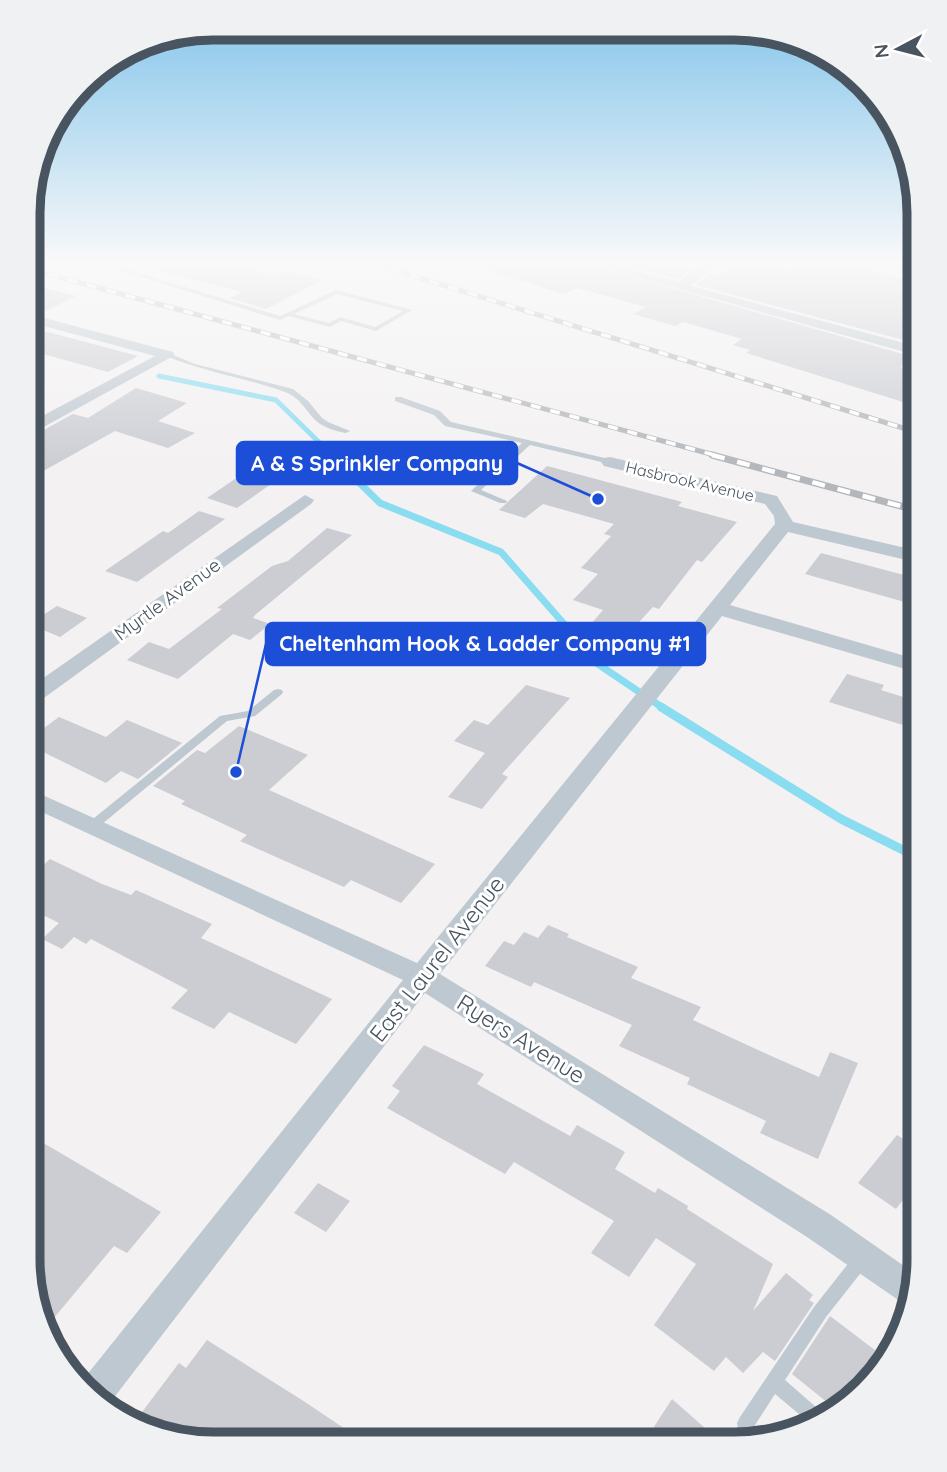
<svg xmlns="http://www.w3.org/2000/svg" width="947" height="1472" font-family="Quicksand,sans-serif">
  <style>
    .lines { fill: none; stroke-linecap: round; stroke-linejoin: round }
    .stream-far2 { stroke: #8adcf0; stroke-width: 5 }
    .stream-far1 { stroke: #8adcf0; stroke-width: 7 }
    .stream { stroke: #8adcf0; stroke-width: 9 }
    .building { fill: #cbcdd3 }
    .service { fill: #bec8d0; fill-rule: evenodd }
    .minor { fill: #bec8d0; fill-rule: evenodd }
    .rail-far1-casing { stroke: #b3b6bb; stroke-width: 5 }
    .rail-casing { stroke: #b3b6bb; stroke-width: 7 }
    .rail-far1 { stroke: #fff; stroke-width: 3.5; stroke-dasharray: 10; stroke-linecap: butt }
    .rail { stroke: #fff; stroke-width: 4.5; stroke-dasharray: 13; stroke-linecap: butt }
    .labels { text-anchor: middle; stroke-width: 6; stroke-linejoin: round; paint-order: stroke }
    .far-street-label { font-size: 16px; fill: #48545f; stroke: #fff }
    .street-label { font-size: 19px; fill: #48545f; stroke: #fff }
    .near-street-label { font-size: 23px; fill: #48545f; stroke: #fff }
    .rim { fill: none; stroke: #48545f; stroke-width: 9 }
    .leader { fill: none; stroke: #1d4ed8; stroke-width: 2.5 }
    .callout-dot { fill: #1d4ed8; stroke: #fff; stroke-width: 2.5 }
    .callout { fill: #1d4ed8; stroke: #1d4ed8; stroke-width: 2.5 }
    .callout-label { font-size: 21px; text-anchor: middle; font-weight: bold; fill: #fff }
  </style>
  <rect width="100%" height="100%" fill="#f3f1f1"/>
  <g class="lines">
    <!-- stream-far2 -->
    <polyline class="stream-far2" points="159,376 276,400 333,456"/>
    <!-- stream-far1 -->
    <polyline class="stream-far1" points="331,455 380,503 501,552 565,625 589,658 663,708"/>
    <!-- stream -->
    <polyline class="stream" points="661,707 841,819 919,858"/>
  </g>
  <!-- building -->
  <g class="building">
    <polygon points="162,263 221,263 276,275 284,271 322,280 266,309 230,298 242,292 161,271"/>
    <polygon points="484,263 584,263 913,357 900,367 919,372 919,407 746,353 750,350 733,345 742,339 683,322 675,326 633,314 646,307 577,288 564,294 483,269"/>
    <polygon points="620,263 665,263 690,269 677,279"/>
    <polygon points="736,263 757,263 790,271 800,264 818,268 829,263 840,263 919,283 919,320 914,324 919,326 919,344 696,285 709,274 717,276"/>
    <polygon points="29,284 76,296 39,314 29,312"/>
    <polygon points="29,327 138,356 108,372 29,350"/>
    <polygon points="136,388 187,403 158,421 195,433 168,448 115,431 29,479 29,449 44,441 31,437 73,414 88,418"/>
    <polygon points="254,466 284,475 237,508 207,498"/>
    <polygon points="547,466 682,502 678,506 737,522 702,562 697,560 659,609 653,607 626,636 591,624 603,610 573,600 598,574 581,568 611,536 604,534 614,524 543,504 525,518 499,510"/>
    <polygon points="199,511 225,519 137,582 105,571 163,531 168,533"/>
    <polygon points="327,528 352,535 255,615 253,618 270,624 250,640 233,634 178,679 127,660 149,642 169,649 222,609 217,608 272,566 288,561"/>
    <polygon points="821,553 919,579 919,606 805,574"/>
    <polygon points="57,606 87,618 60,637 29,624"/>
    <polygon points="847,674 884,685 881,690 919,702 919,730 829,702"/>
    <polygon points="526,685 570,698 502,774 508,777 482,809 448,797 485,753 454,741 474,720 488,725"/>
    <polygon points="59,717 106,737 127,720 182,743 138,779 121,771 106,783 29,745 29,739"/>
    <polygon points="239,726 308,755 269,790 435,864 401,903 351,880 344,887 240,841 247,835 181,804 185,801 153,786 197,750 205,753"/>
    <polygon points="50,859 102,884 131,895 136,890 212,924 201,938 332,999 296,1044 229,1012 214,1029 171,1008 188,990 91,939 86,944 74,937 62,949 42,939 59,923 29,908 29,878"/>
    <polygon points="548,925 569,934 567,937 638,967 631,978 701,1007 693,1020 769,1055 819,1077 830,1052 858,1063 818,1159 760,1133 766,1121 687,1084 690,1078 619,1046 632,1025 534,982 531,987 485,966 504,941 514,945 524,932 538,938"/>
    <polygon points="424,1045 484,1074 477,1084 570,1136 577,1125 625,1152 615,1169 655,1193 658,1188 688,1206 687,1209 773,1264 753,1311 786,1273 813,1295 809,1300 814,1303 775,1361 763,1352 743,1373 726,1357 714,1371 654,1325 696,1264 656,1238 629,1277 591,1253 614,1221 514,1162 505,1174 387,1108 400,1091 392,1086"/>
    <polygon points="28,1134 161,1212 127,1253 114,1246 43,1331 28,1258"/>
    <polygon points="897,1135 919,1149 919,1179 896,1209 858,1183"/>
    <polygon points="318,1183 350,1201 326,1232 294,1213"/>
    <polygon points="830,1316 888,1360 833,1407 792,1374"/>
    <polygon points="207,1340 305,1402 366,1443 190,1442 136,1420 179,1363 186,1368"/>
    <polygon points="672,1399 723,1444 643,1444"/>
  </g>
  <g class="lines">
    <!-- service -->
    <g class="service">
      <path d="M96,263h11l173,53 56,-26 76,20 -36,21 -35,-10 -11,6 -41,-11 -9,4zM337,294l66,17 -28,16 -35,-10 -11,6 -35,-9z"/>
      <path d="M168,353l27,11 98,25 15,12 14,17 6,4 22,9 -4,2c-11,-2 -21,-5 -30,-12 -10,-10 -16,-24 -31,-29 -39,-14 -81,-20 -119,-36l-1,-1z"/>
      <polygon points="395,397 401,397 440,411 451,422 613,460 614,462 610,464 530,445 481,490 507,501 506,503 500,503 471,491 522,443 445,426 434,415 395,401"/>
      <polygon points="278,689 282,690 283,692 282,694 255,716 227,721 96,829 88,829 86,826 88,823 220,716 248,711 274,690"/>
      <polygon points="861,1253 867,1255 869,1260 867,1265 826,1317 785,1380 824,1414 811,1424 775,1394 755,1425 757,1439 741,1443 737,1423 740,1417 814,1307 855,1255"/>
    </g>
    <!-- minor -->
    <g class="minor">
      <polygon points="586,263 608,263 678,282 702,263 717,263 691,286 919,347 919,356"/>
      <polygon points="888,263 919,265 919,273 889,266"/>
      <polygon points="29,314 173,352 175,355 29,435 29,423 155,356 29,322"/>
      <polygon points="610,457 777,496 793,522 919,551 919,563 788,532 730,605 919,660 919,673 722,616 440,974 831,1215 917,1275 907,1306 807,1237 425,993 106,1408 101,1406 82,1381 403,980 29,806 29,789 417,963 775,524 774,516 765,504 604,466 601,462 604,458"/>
      <polygon points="305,495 314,500 311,504 37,703 29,705 29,688"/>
    </g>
    <!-- rail-far1 casing -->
    <g class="rail-far1-casing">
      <g id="rail-far1">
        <polyline points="372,263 919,433"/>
        <polyline points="29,269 718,456"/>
      </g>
    </g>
    <!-- rail casing -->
    <g class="rail-casing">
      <polyline id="rail" points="712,455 919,511"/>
    </g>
    <!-- rail-far1 -->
    <use href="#rail-far1" class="rail-far1"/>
    <!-- rail -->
    <use href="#rail" class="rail"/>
  </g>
  <!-- sky -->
  <linearGradient id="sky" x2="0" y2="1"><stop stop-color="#82c4eb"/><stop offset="0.56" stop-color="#faf9f9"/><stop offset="1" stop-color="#faf9f9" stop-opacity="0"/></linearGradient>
  <rect width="947" height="470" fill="url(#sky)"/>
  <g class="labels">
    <!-- far-street labels -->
    <g class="far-street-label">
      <text transform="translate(690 481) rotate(13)" y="6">Hasbrook Avenue</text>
    </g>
    <!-- street labels -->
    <g class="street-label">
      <text transform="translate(167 599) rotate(-36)" y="7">Myrtle Avenue</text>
    </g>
    <!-- near-street labels -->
    <g class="near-street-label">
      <text transform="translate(437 959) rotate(-52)" y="8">East Laurel Avenue</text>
      <text transform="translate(521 1039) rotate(32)" y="8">Ryers Avenue</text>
    </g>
  </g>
  <!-- crop -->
  <path d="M0 0H947V1472H0ZM213 40H734A173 173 0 0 1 907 213V1259A173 173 0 0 1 734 1432H213A173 173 0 0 1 40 1259V213A173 173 0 0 1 213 40Z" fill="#f0f1f2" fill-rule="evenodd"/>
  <path class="rim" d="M213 40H734A173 173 0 0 1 907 213V1259A173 173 0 0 1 734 1432H213A173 173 0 0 1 40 1259V213A173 173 0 0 1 213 40Z"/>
  <!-- callouts -->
  <path class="leader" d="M598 499L517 463M236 772L266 644"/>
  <g class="callout-dot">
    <circle cx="598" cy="499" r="7"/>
    <circle cx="236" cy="772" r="7"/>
  </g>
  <g class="callout">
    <rect x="237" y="442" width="280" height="42" rx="7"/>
    <rect x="266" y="623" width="439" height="42" rx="7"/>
  </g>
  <g class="callout-label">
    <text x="377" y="471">A &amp; S Sprinkler Company</text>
    <text x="485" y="651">Cheltenham Hook &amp; Ladder Company #1</text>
  </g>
  <!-- north arrow -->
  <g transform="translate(898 49) rotate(263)" stroke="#ffffff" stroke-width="5" paint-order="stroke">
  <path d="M0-5L12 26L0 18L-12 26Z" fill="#48545f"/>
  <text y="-10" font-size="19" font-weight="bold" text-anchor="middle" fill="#48545f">N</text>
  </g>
</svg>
